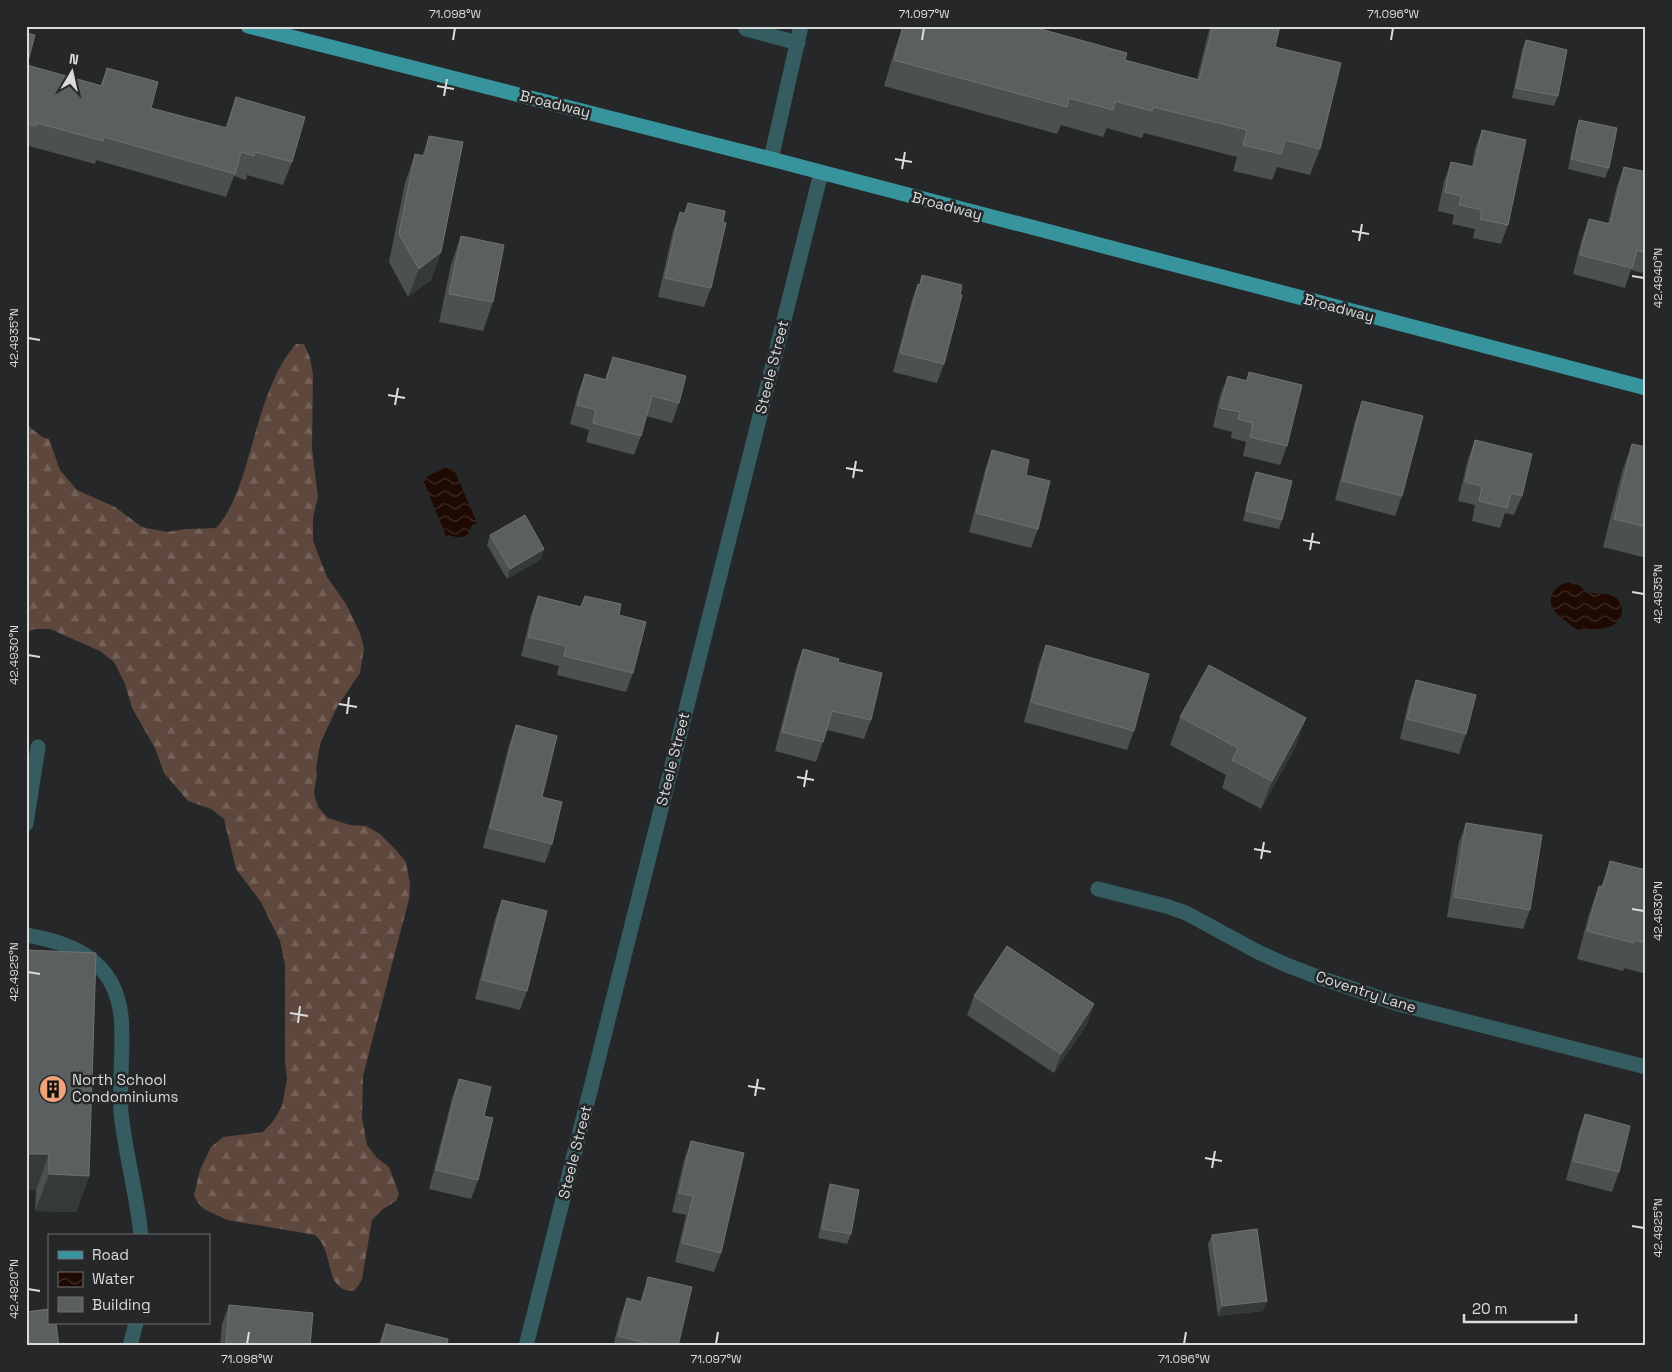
<svg xmlns="http://www.w3.org/2000/svg" width="1672" height="1372" font-family="'Space Grotesk',sans-serif">
  <style>
    .forest { fill: url(#forest-firs) }
    .water { fill: url(#water-waves) }
    .lines { fill: none; stroke-linecap: round; stroke-linejoin: round }
    .minor { stroke: #355d61; stroke-width: 15 }
    .major { stroke: #37939c; stroke-width: 15 }
    .wall { fill: #4d5050 }
    .shaded-wall { fill: #363939 }
    .building { fill: #5c5f5f; stroke: #707272 }
    .ticks { fill: none; stroke: #dadcdc; stroke-width: 2 }
    .labels { text-anchor: middle; stroke-width: 5; stroke-linejoin: round; paint-order: stroke }
    .street-label { font-size: 15px; fill: #dadcdc; stroke: #252728 }
    .poi-label { font-size: 15px; fill: #dadcdc; stroke: #252728; text-anchor: start }
    .neatline { fill: none; stroke: #dadcdc; stroke-width: 2 }
    .ticks-label { font-size: 12px; text-anchor: middle; fill: #dadcdc }
  </style>
  <defs>
    <pattern id="forest-firs" width="22" height="20" patternUnits="userSpaceOnUse" patternTransform="scale(1.25)"><rect width="22" height="20" fill="#5e473c"/><path d="M5 1l3.5 6h-7zM16 11l3.5 6h-7z" fill="#746158"/></pattern>
    <pattern id="water-waves" width="16" height="10" patternUnits="userSpaceOnUse" patternTransform="scale(1.25)"><rect width="16" height="10" fill="#1f0a02"/><path d="M0 5q4-4 8 0t8 0" fill="none" stroke="#3f2d26"/></pattern>
  </defs>
  <rect width="100%" height="100%" fill="#252728"/>
  <!-- forest -->
  <path class="forest" d="M296,344h8l6,14 3,16 -1,75 6,48 -5,21v23l14,36 19,27 14,29 4,15 -4,25 -23,34 -17,37 -4,24 1,6 -3,18 2,9 2,6 10,11 22,7 16,1 14,8 16,16 10,12 4,22 -1,15 -46,177 -1,42 5,27 10,13 12,9 10,27 -3,7 -13,8 -11,11 -10,59 -4,7 -4,5c-32,0 -18,-39 -39,-56l-88,-15 -23,-11 -6,-6 -4,-8 6,-25 11,-23 12,-10 40,-5 11,-12 8,-14 5,-27 -2,-19v-96l-5,-23 -19,-39 -25,-33 -12,-50 -13,-10 -23,-8 -24,-28 -9,-25 -23,-40 -7,-24 -11,-22 -14,-11 -50,-22h-16l-8,4v-209l16,13 7,2 11,31 17,20 38,17 27,20 25,5 19,-3 30,-1c10,-11 15,-22 21,-36 18,-46 26,-111 59,-148z"/>
  <!-- water -->
  <g class="water">
    <path d="M445,468l9,1 23,54 -5,2c-3,12 -11,15 -22,10l-4,1 -22,-54 4,-6z"/>
    <path d="M1570,582c11,2 11,7 19,10 9,4 18,-1 26,5 17,15 1,33 -17,32 -8,-1 -13,3 -22,0 -4,-2 -6,-5 -9,-7 -4,-4 -11,-7 -14,-13 -7,-14 4,-25 17,-27z"/>
  </g>
  <g class="lines">
    <!-- minor -->
    <g class="minor">
      <polyline points="746,29 798,43"/>
      <polyline points="771,159 801,26"/>
      <polyline points="26,824 38,747"/>
      <polyline points="1098,889 1166,906 1186,913 1258,952 1289,966 1321,978 1398,1004 1646,1067"/>
      <path d="M26,935c49,8 89,27 95,81 3,32 -2,64 0,96 4,41 16,82 20,124"/>
      <polyline points="130,1346 136,1323"/>
      <polyline points="526,1346 821,173"/>
    </g>
    <!-- major -->
    <polyline class="major" points="248,26 771,159 1646,388"/>
  </g>
  <!-- wall -->
  <g class="wall">
    <polygon points="903,26 1125,60 1197,79 1210,26 1280,26 1275,47 1320,149 1310,175 1277,167 1272,180 1233,171 1237,157 1144,133 1142,138 1107,128 1103,137 1061,125 1057,134 884,86 895,49"/>
    <polygon points="26,33 27,65 100,86 107,68 151,108 225,128 236,97 292,162 283,185 247,175 246,180 234,176 226,197 96,160 95,164 29,146 28,149 26,149"/>
    <polygon points="1526,40 1558,96 1554,106 1512,98 1522,50"/>
    <polygon points="1579,120 1609,168 1605,178 1568,169 1576,130"/>
    <polygon points="1482,130 1508,225 1501,244 1473,238 1475,229 1452,224 1454,215 1438,211 1444,181 1451,162 1472,166 1475,149"/>
    <polygon points="429,136 441,252 431,280 408,297 389,262 405,183 415,154 422,156"/>
    <polygon points="1624,167 1646,172 1646,263 1642,273 1631,270 1625,288 1573,274 1582,238 1589,219 1608,223 1617,186"/>
    <polygon points="688,203 711,288 704,307 658,297 673,231 680,212 684,213"/>
    <polygon points="461,236 493,302 483,331 439,322 451,265"/>
    <polygon points="922,275 944,364 937,383 893,372 911,303 918,284 919,285"/>
    <polygon points="613,357 679,403 672,423 646,416 641,436 634,455 586,442 589,430 570,424 578,393 585,374 605,379"/>
    <polygon points="1249,372 1287,446 1280,465 1243,456 1246,442 1231,438 1232,432 1213,427 1220,395 1228,376 1246,380"/>
    <polygon points="1362,401 1402,496 1395,516 1335,500 1355,421"/>
    <polygon points="1475,440 1522,496 1514,515 1505,513 1500,528 1472,521 1475,505 1458,501 1468,459"/>
    <polygon points="1632,444 1646,447 1646,558 1603,547 1622,472"/>
    <polygon points="992,450 1026,475 1038,529 1031,548 969,532 985,470"/>
    <polygon points="1256,472 1282,520 1279,529 1243,521 1252,482"/>
    <polygon points="490,535 544,549 541,559 507,579 487,545"/>
    <polygon points="538,596 580,607 585,596 619,615 633,673 626,692 557,675 559,666 521,656 531,615"/>
    <polygon points="1046,645 1134,731 1127,750 1024,722 1039,664"/>
    <polygon points="803,649 838,662 871,720 864,739 827,730 823,742 816,762 775,751 796,668"/>
    <polygon points="1416,680 1466,734 1459,754 1400,739 1409,700"/>
    <polygon points="1180,717 1296,746 1261,809 1222,788 1226,775 1170,745"/>
    <polygon points="516,725 542,797 552,844 545,863 483,848 509,745"/>
    <polygon points="1466,823 1530,910 1523,929 1447,917 1459,842"/>
    <polygon points="1610,861 1646,870 1646,974 1624,968 1623,971 1577,959 1589,914 1599,886 1601,887"/>
    <polygon points="502,900 527,991 520,1010 475,999 495,919"/>
    <polygon points="26,950 89,1176 76,1212 35,1211 36,1190 26,1190"/>
    <polygon points="974,996 1094,1004 1087,1024 1054,1073 967,1015"/>
    <polygon points="459,1079 484,1116 478,1180 471,1199 429,1189 452,1098"/>
    <polygon points="1585,1114 1619,1172 1612,1192 1566,1180 1578,1134"/>
    <polygon points="691,1141 721,1253 714,1272 675,1262 686,1215 672,1212 684,1160"/>
    <polygon points="830,1184 851,1234 847,1244 818,1238 827,1194"/>
    <polygon points="1212,1235 1267,1301 1263,1311 1218,1316 1208,1244"/>
    <polygon points="648,1277 678,1346 613,1346 620,1318 627,1298 640,1302"/>
    <polygon points="229,1305 310,1346 220,1346 222,1324"/>
    <polygon points="386,1324 447,1346 378,1346"/>
  </g>
  <!-- shaded-wall -->
  <g class="shaded-wall">
    <polygon points="441,252 431,280 408,297 419,269"/>
    <polygon points="544,549 541,559 507,579 510,569"/>
    <polygon points="1306,718 1296,746 1261,809 1272,781"/>
    <polygon points="1094,1004 1087,1024 1054,1073 1061,1054"/>
    <polygon points="26,1154 49,1154 36,1190 26,1190"/>
    <polygon points="49,1174 89,1176 76,1212 35,1211"/>
    <polygon points="1267,1301 1263,1311 1218,1316 1222,1306"/>
  </g>
  <!-- building -->
  <g class="building">
    <polygon points="903,26 1030,26 1127,53 1125,60 1199,80 1213,26 1280,26 1275,47 1341,63 1320,149 1285,140 1281,154 1243,145 1247,130 1153,107 1152,111 1115,101 1113,110 1069,98 1067,107 894,60"/>
    <polygon points="26,33 35,35 27,65 102,86 107,68 158,82 151,108 227,128 236,97 305,117 292,162 255,152 254,156 241,152 235,174 104,137 103,141 37,123 36,126 26,123"/>
    <polygon points="1526,40 1567,50 1558,96 1516,88"/>
    <polygon points="1579,120 1617,128 1609,168 1571,159"/>
    <polygon points="1482,130 1526,140 1508,225 1480,219 1482,210 1459,205 1461,196 1445,192 1451,162 1474,167"/>
    <polygon points="429,136 463,142 441,252 419,269 399,234 415,154 425,156"/>
    <polygon points="1624,167 1646,172 1646,253 1637,250 1632,268 1580,255 1589,219 1610,224"/>
    <polygon points="688,203 725,211 723,222 726,223 711,288 665,278 680,212 685,214"/>
    <polygon points="461,236 504,245 493,302 449,294"/>
    <polygon points="922,275 962,285 960,295 962,295 944,364 900,353 918,284 920,285"/>
    <polygon points="613,357 686,376 679,403 652,396 641,436 593,423 596,410 577,405 585,374 606,380"/>
    <polygon points="1249,372 1302,385 1287,446 1250,437 1253,423 1238,419 1240,412 1220,408 1228,376 1247,381"/>
    <polygon points="1362,401 1423,416 1402,496 1342,481"/>
    <polygon points="1475,440 1532,454 1522,496 1511,493 1507,508 1479,501 1482,486 1465,482"/>
    <polygon points="1632,444 1646,447 1646,527 1614,519"/>
    <polygon points="992,450 1029,460 1026,475 1050,481 1038,529 976,513"/>
    <polygon points="1256,472 1292,481 1282,520 1246,511"/>
    <polygon points="525,515 544,549 510,569 490,535"/>
    <polygon points="538,596 581,607 585,596 621,604 619,615 646,622 633,673 564,656 566,646 528,637"/>
    <polygon points="1046,645 1149,674 1134,731 1031,702"/>
    <polygon points="803,649 839,659 838,662 882,673 871,720 832,711 823,742 782,732"/>
    <polygon points="1209,665 1306,718 1272,781 1232,760 1238,748 1180,717"/>
    <polygon points="1416,680 1476,695 1466,734 1407,719"/>
    <polygon points="516,725 557,736 542,797 562,802 552,844 490,828"/>
    <polygon points="1466,823 1542,835 1530,910 1454,897"/>
    <polygon points="1610,861 1646,870 1646,943 1634,940 1634,943 1587,931 1599,886 1603,887"/>
    <polygon points="502,900 547,911 527,991 482,980"/>
    <polygon points="1007,946 1094,1004 1061,1054 974,996"/>
    <polygon points="26,950 96,953 89,1176 49,1174 49,1154 26,1154"/>
    <polygon points="459,1079 491,1087 484,1116 493,1118 478,1180 436,1170"/>
    <polygon points="1585,1114 1630,1126 1619,1172 1573,1161"/>
    <polygon points="691,1141 744,1153 721,1253 682,1243 693,1196 679,1193"/>
    <polygon points="830,1184 859,1190 851,1234 822,1229"/>
    <polygon points="1257,1229 1267,1301 1222,1306 1212,1235"/>
    <polygon points="648,1277 692,1287 678,1346 659,1346 618,1336 627,1298 642,1302"/>
    <polygon points="229,1305 313,1313 310,1346 226,1346"/>
    <polygon points="49,1309 49,1323 56,1323 59,1346 26,1346 26,1312"/>
    <polygon points="386,1324 448,1339 447,1346 381,1346"/>
  </g>
  <!-- ticks -->
  <path class="ticks" d="M453,40l2,-12M922,40l2,-12M1391,40l2,-12M437,86l17,3M444,96l3,-17M895,159l17,3M902,169l3,-17M1352,231l17,3M1359,241l3,-17M1632,276l12,2M28,338l12,2M388,395l17,3M395,405l3,-17M846,468l17,3M853,478l3,-17M1303,540l17,3M1310,550l3,-17M1632,592l12,2M28,655l12,2M339,704l18,3M347,714l2,-17M797,777l17,3M804,787l3,-17M1254,849l17,3M1261,859l3,-17M1632,909l12,2M28,972l12,2M290,1013l18,3M298,1023l2,-17M748,1086l17,3M755,1096l3,-17M1205,1158l17,3M1212,1168l3,-17M1632,1226l12,2M28,1289l12,2M247,1344l2,-12M716,1344l2,-12M1184,1344l2,-12"/>
  <!-- icons -->
  <defs>
    <g id="building-disc" transform="scale(1.4375)"><circle r="9.5" fill="#f0a27a" stroke="#252728"/><path d="M-4-6H4V6H1V3H-1V6H-4ZM-2.5-4.3h1.7v1.8h-1.7ZM.8-4.3h1.7v1.8H.8ZM-2.5-1h1.7V.8h-1.7ZM.8-1h1.7V.8H.8Z" fill="#111"/></g>
  </defs>
  <g fill-rule="evenodd">
    <use href="#building-disc" x="53" y="1089"/>
  </g>
  <g class="labels">
    <!-- street labels -->
    <g class="street-label">
      <text transform="translate(555 104) rotate(14)" y="5">Broadway</text>
      <text transform="translate(947 206) rotate(15)" y="5">Broadway</text>
      <text transform="translate(1339 308) rotate(15)" y="5">Broadway</text>
      <text transform="translate(772 367) rotate(-76)" y="5">Steele Street</text>
      <text transform="translate(673 759) rotate(-76)" y="5">Steele Street</text>
      <text transform="translate(1366 992) rotate(18)" y="5">Coventry Lane</text>
      <text transform="translate(575 1152) rotate(-76)" y="5">Steele Street</text>
    </g>
    <!-- poi labels -->
    <g class="poi-label">
      <text x="72" y="1085">North School<tspan x="72" dy="17">Condominiums</tspan></text>
    </g>
  </g>
  <!-- border -->
  <rect width="1672" height="1372" fill="none" stroke="#252728" stroke-width="55"/>
  <!-- legend -->
  <rect x="48" y="1234" width="162" height="90" fill="#252728" stroke="#6d6f70"/>
  <rect x="58" y="1251" width="25" height="8" fill="#37939c" stroke="#6d6f70"/>
  <text x="92" y="1260" font-size="15" fill="#dadcdc">Road</text>
  <rect x="58" y="1272" width="25" height="15" fill="url(#water-waves)" stroke="#6d6f70"/>
  <text x="92" y="1284" font-size="15" fill="#dadcdc">Water</text>
  <rect x="58" y="1297" width="25" height="15" fill="#5c5f5f" stroke="#6d6f70"/>
  <text x="92" y="1310" font-size="15" fill="#dadcdc">Building</text>
  <!-- north arrow -->
  <g transform="translate(72 72) rotate(9)" stroke="#252728" stroke-width="4" paint-order="stroke">
  <path d="M0-4L9 19L0 12L-9 19Z" fill="#dadcdc"/>
  <text y="-8" font-size="14" font-weight="bold" text-anchor="middle" fill="#dadcdc">N</text>
  </g>
  <!-- scale -->
  <path d="M1464 1314v8h112v-8" fill="none" stroke="#dadcdc" stroke-width="2.5"/>
  <text x="1472" y="1314" font-size="15" fill="#dadcdc" stroke="#252728" stroke-width="4" paint-order="stroke">20 m</text>
  <rect x="28" y="28" width="1616" height="1316" class="neatline"/>
  <g class="ticks-label">
    <text x="455" y="18">71.098°W</text>
    <text x="924" y="18">71.097°W</text>
    <text x="1393" y="18">71.096°W</text>
    <text transform="translate(1658 278) rotate(-90)" y="4">42.4940°N</text>
    <text transform="translate(14 338) rotate(-90)" y="4">42.4935°N</text>
    <text transform="translate(1658 594) rotate(-90)" y="4">42.4935°N</text>
    <text transform="translate(14 655) rotate(-90)" y="4">42.4930°N</text>
    <text transform="translate(1658 911) rotate(-90)" y="4">42.4930°N</text>
    <text transform="translate(14 972) rotate(-90)" y="4">42.4925°N</text>
    <text transform="translate(1658 1228) rotate(-90)" y="4">42.4925°N</text>
    <text transform="translate(14 1289) rotate(-90)" y="4">42.4920°N</text>
    <text x="247" y="1363">71.098°W</text>
    <text x="716" y="1363">71.097°W</text>
    <text x="1184" y="1363">71.096°W</text>
  </g>
</svg>
